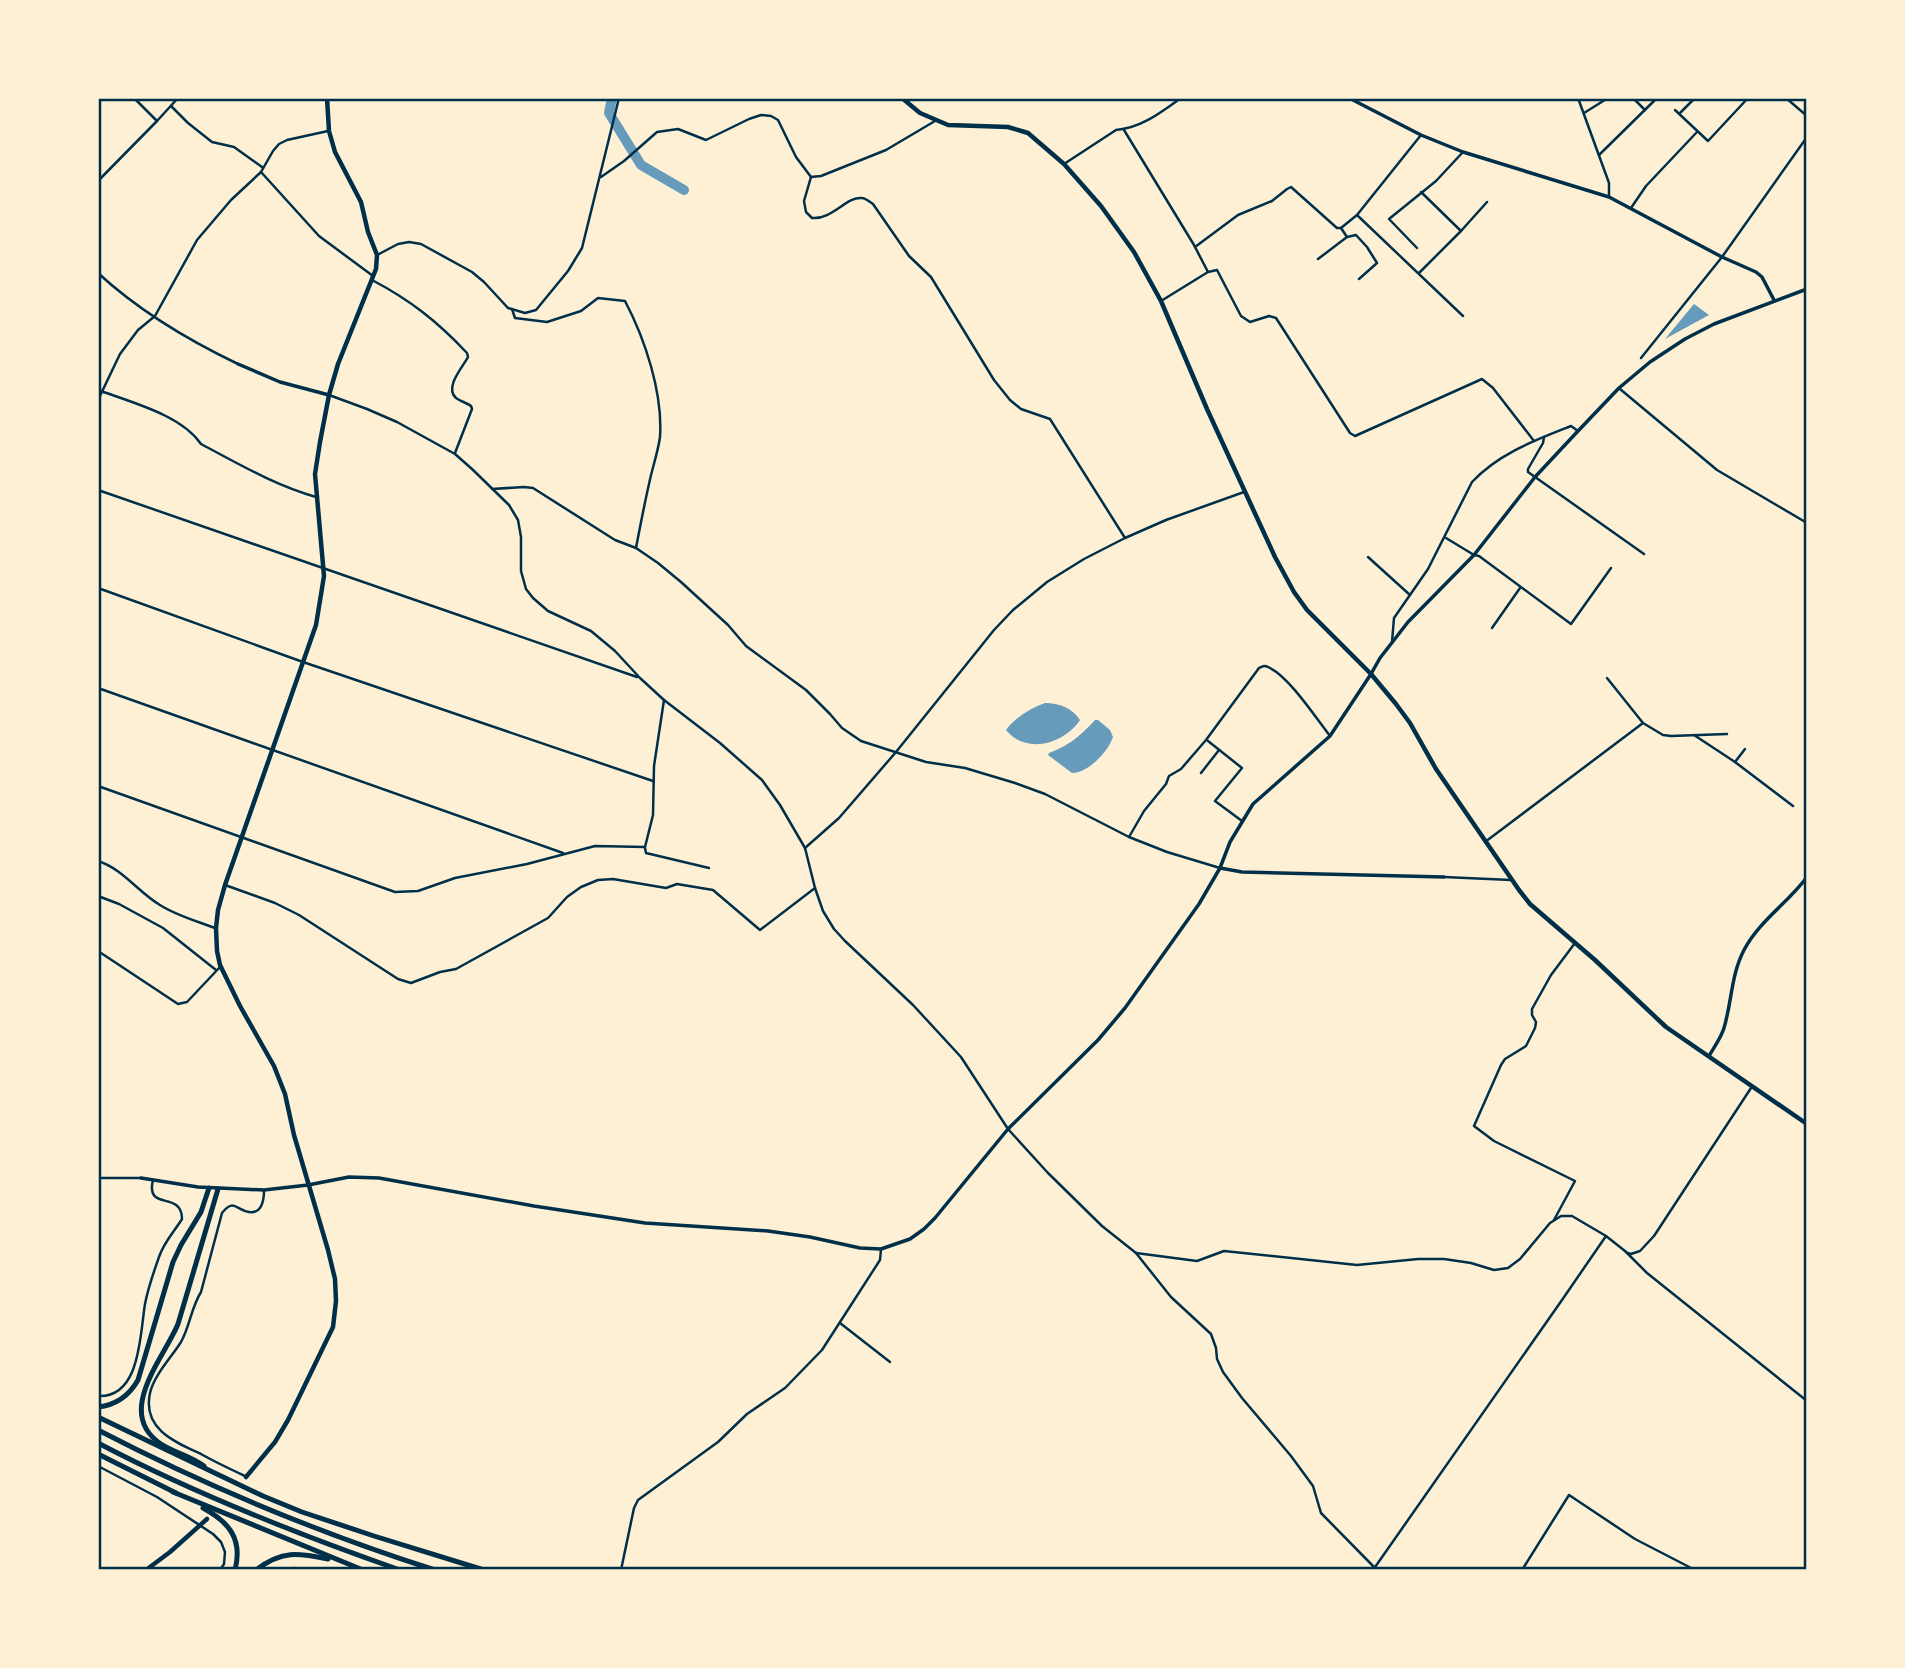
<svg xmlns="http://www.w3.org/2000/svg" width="1905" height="1668" font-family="'IBM Plex Sans',sans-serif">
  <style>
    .water { fill: #669bbc }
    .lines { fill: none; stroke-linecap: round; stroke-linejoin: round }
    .river { stroke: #669bbc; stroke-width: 10 }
    .minor { stroke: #003049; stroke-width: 2.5 }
    .tertiary { stroke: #003049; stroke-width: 3.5 }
    .primary { stroke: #003049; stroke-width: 4.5 }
    .motorway { stroke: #003049; stroke-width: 5 }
    .neatline { fill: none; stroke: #003049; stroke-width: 2.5 }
  </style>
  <rect width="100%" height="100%" fill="#fdf0d5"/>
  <!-- water -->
  <g class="water">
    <polygon points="1694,304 1709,315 1665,339"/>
    <path d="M1045,703c14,0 27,5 35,17 -16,24 -54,35 -74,10 8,-12 25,-22 39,-27z"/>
    <path d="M1095,720h3l12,10 3,7c-5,15 -25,36 -41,36l-24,-18 1,-2c21,-8 31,-17 46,-33z"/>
  </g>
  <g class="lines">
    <!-- river -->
    <polyline class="river" points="612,98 609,113 641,165 684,190"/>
    <!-- minor -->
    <g class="minor">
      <polyline points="134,98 157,121"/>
      <polyline points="1578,98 1609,183 1609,197"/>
      <polyline points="1633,98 1645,110"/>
      <polyline points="1786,98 1807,116"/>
      <polyline points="171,106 188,123 212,142 234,147 262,167"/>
      <polyline points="1675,110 1708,141 1748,98"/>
      <polyline points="1584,113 1608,98"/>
      <polyline points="1680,113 1695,98"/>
      <polyline points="1124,130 1194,245 1208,272"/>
      <polyline points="1599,155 1657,98"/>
      <path d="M1064,164l52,-34c25,-2 44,-17 65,-32"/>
      <polyline points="261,172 319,236 373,276"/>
      <polyline points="601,177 624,161 657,132 678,129 706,140 749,119 761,115 771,116 778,120 796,157 811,177"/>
      <path d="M811,177l-7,24 2,11 6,6c20,2 35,-22 50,-20 3,0 8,4 11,6l36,52 22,21 63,103 16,20 11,9 29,10 75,119 41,-18 78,-28"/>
      <polyline points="811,177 821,176 886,150 935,121"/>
      <polyline points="98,181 157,121 178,98"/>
      <polyline points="1421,192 1461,231"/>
      <polyline points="1631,208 1646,186 1697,132"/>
      <polyline points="1357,215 1463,316"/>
      <polyline points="1341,228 1357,215 1421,135"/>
      <polyline points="1347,237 1356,235 1367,247 1377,263 1359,279"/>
      <polyline points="1195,247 1238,215 1272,201 1287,189 1291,187 1337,228 1341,228 1347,237 1318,259"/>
      <polyline points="1417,248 1389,219 1436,181 1463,152"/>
      <polyline points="377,255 398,244 409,242 421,244 472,272 484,282 508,308 525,313 536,310 568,271 582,248 619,98"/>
      <path d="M98,273c41,38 90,67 140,91"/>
      <polyline points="1419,273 1461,231 1487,202"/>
      <path d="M372,280c38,20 65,41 95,73l1,4c-5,10 -24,30 -12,41 4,3 11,5 15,8l1,3 -17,44"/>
      <polyline points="1161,301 1208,272 1217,270 1241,316 1250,322 1269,316 1276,318 1350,433 1355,436 1482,379 1493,388 1534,441"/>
      <path d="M512,309l3,9 32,4 34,-11 17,-13 27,3c20,38 38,92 35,136 -2,15 -8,32 -11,47 -5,22 -9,43 -13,64"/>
      <polyline points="1641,358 1722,257 1807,137"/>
      <polyline points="1620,389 1717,470 1807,523"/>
      <path d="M101,391c32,12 80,24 100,53 38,20 73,41 115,53"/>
      <polyline points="329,395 367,409 397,422 455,454 472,469 509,505 518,520 521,537 521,571 526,589 533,598 548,611 591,631 615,651 640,678 664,700 720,743 762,780 780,805 805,848 815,888 823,911 834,929 845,941 913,1005 961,1057 1008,1129 1048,1173 1102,1226 1136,1253 1171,1297 1211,1334 1216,1348 1217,1359 1223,1372 1242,1398 1291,1456 1313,1486 1321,1513 1374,1567"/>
      <polyline points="98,400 120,354 138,330 155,316 197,240 231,200 261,172 273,151 279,144 287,140 328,131"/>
      <polyline points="1544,437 1543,443 1528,469 1528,472 1644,554"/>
      <polyline points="492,489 524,487 533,488 615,540 636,548 658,563 681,582 728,625 746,646 806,690 830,714 842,728 861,741 926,762 965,768 1015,783 1045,794 1129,837 1167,852 1220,868"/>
      <polyline points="98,490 637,677"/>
      <polyline points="1446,538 1474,555 1479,556 1571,624 1611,568"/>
      <polyline points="1368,557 1410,595"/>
      <polyline points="98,588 303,662 653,781"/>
      <polyline points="1492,628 1520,588"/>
      <path d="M1392,642l2,-24 34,-49 44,-87c27,-29 64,-42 99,-56l7,5"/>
      <polyline points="1607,678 1643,723"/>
      <polyline points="98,688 563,853"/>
      <polyline points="1694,735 1735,762 1793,806"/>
      <polyline points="1208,741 1242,768 1215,801 1242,821"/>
      <polyline points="1735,762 1745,749"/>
      <polyline points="1201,773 1219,750"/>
      <polyline points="98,786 395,892 418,891 455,878 527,864 595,846 645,847 653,815 654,766 664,700"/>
      <path d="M1129,837l15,-26 22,-27 3,-8 12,-7 25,-29 53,-72c5,-2 5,-3 11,0 19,9 46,50 60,68"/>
      <polyline points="1485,842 1643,723 1663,735 1671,736 1727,734"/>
      <polyline points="645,848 646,853 709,868"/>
      <polyline points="805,848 839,818 896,752 994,630 1013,610 1047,582 1084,559 1125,538"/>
      <path d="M98,861c25,8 40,31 62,44 17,11 37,16 55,23"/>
      <polyline points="1444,877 1511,880"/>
      <polyline points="225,885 275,903 299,915 398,979 411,983 440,972 456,969 548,918 567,897 581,887 598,880 613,879 666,888 677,884 713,890 760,930 815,888"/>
      <polyline points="98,896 119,904 163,928 216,970"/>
      <polyline points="98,951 178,1004 187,1002 220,967"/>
      <polyline points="98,1178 140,1178"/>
      <polyline points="1554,1220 1575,1181 1494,1141 1474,1126 1501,1065 1505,1059 1526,1046 1535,1028 1536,1022 1532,1015 1532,1009 1551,975 1575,943"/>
      <polyline points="1136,1253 1197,1261 1224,1251 1357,1265 1418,1259 1444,1259 1471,1263 1494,1270 1508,1268 1520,1259 1550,1223 1561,1216 1572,1216 1606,1236 1625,1251 1647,1273 1807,1401"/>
      <polyline points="1628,1253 1631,1254 1640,1251 1654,1236 1751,1088"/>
      <polyline points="840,1323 890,1362"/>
      <path d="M98,1396c43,2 42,-63 47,-92 3,-16 9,-33 14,-47 5,-15 15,-25 23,-38 0,-29 -37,-7 -29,-39"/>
      <polyline points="98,1466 157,1497 213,1534 221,1542 225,1552 224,1564 220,1570"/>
      <path d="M245,1476c-15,-7 -30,-14 -44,-22 -26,-12 -59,-25 -51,-61 4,-18 21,-35 31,-51 9,-16 10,-34 20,-50l21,-79c12,-15 14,-3 27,-1 13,2 15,-12 15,-22"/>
      <polyline points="281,1570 294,1568 312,1570"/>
      <polyline points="621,1570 634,1508 638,1500 718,1442 747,1414 785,1388 822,1350 880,1260 881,1249"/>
      <polyline points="1373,1570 1562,1300 1606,1236"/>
      <polyline points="1522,1570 1569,1495 1635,1539 1695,1570"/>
    </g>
    <!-- tertiary -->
    <g class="tertiary">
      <polyline points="1349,98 1421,135 1463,152 1609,197 1722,257 1756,272 1762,277 1774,300"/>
      <polyline points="238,364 280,382 329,395"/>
      <polyline points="1220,868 1242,872 1444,877"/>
      <path d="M1709,1056c5,-9 12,-18 15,-28 8,-27 7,-53 20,-78 15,-29 44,-47 63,-73"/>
      <polyline points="141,1178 198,1187 264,1190 308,1185 349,1177 379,1178 534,1206 645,1223 768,1231 810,1237 860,1248 881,1249 910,1239 924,1229 935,1218 1008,1129 1098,1040 1125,1008 1199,904 1220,868 1230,842 1253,804 1330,736 1371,674 1380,658 1408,622 1474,555 1535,477 1578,431 1619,388 1650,362 1685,339 1714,324 1807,289"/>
    </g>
    <!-- primary -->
    <g class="primary">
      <polyline points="902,98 920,113 948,125 1008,127 1028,133 1064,164 1101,206 1134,252 1161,301 1207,409 1275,557 1294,592 1307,610 1371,674 1396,704 1410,723 1436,769 1519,890 1530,904 1595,960 1666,1027 1807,1124"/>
      <polyline points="246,1477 275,1442 288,1420 333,1327 336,1301 335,1279 328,1250 294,1135 285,1094 274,1066 240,1006 220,965 217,951 216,928 218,910 225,885 316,625 324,576 315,474 320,442 329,395 338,364 376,269 377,255 368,232 361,202 335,152 329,131 327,98"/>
      <polyline points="146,1570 170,1552 207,1519"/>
    </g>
    <!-- motorway -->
    <g class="motorway">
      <path d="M98,1407c18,-2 31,-11 40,-27l35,-118 8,-17 20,-33 8,-24"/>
      <polyline points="98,1417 263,1496 302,1512 374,1536 484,1570"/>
      <path d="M98,1430c108,56 221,103 337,140"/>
      <path d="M98,1443c97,51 199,91 302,127"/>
      <polyline points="98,1454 176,1493"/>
      <path d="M204,1466c-13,-10 -29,-13 -43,-22 -47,-31 3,-86 17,-120l40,-135"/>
      <polyline points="173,1492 363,1570"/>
      <path d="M203,1508c26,14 40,31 32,62"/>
      <path d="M256,1570c26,-20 42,-17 72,-11"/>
    </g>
  </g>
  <!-- border -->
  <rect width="1905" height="1668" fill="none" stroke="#fdf0d5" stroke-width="200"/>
  <rect x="100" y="100" width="1705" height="1468" class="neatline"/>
</svg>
